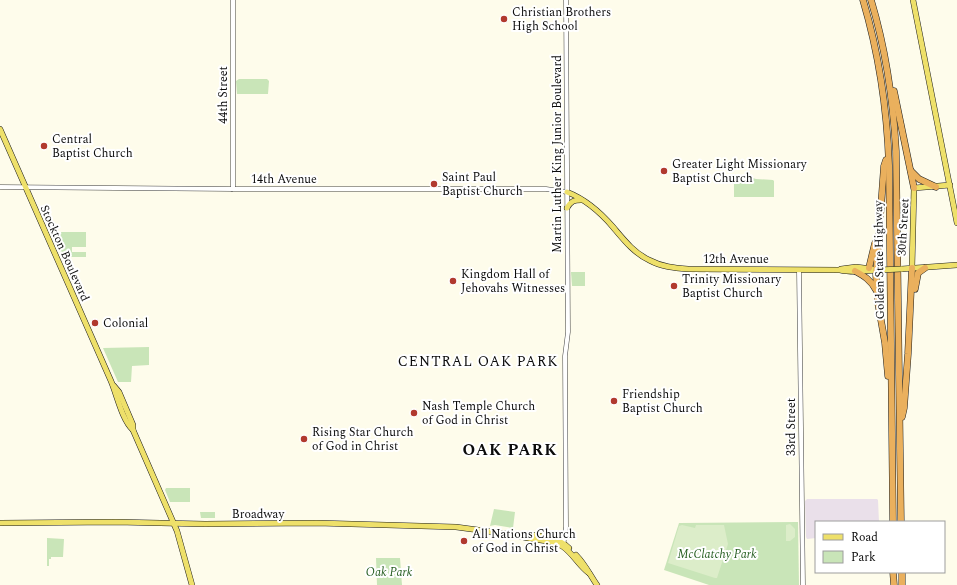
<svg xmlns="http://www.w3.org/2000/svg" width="957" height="585" font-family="Spectral,serif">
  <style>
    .industrial { fill: #eae0ea }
    .green { fill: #c9e5b8 }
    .pitch { fill: #dcedc9 }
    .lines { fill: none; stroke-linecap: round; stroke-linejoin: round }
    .minor-casing { stroke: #3e3e3e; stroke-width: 5 }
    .major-casing { stroke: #1c1c1c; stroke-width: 6 }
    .highway-casing { stroke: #1c1c1c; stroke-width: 7 }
    .minor { stroke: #fff; stroke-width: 4 }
    .major { stroke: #eee06a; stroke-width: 5 }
    .highway { stroke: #eab05d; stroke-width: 6 }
    .major-bridge-casing { stroke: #1c1c1c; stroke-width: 6; stroke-linecap: butt }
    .major-bridge { stroke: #eee06a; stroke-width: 5 }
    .poi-dot { fill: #b1392e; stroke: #fff; stroke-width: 1.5 }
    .labels { text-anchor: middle; stroke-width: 4; stroke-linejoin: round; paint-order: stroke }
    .poi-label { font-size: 12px; fill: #0b0b0b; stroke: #fff; text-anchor: start }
    .street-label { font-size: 12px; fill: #0b0b0b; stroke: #fff }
    .park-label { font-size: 12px; font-style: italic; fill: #265e21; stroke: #fff }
    .quarter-label { font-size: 14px; letter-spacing: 1px; fill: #0b0b0b; stroke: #fff }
    .district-label { font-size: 16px; font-weight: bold; letter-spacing: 1px; fill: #0b0b0b; stroke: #fff }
  </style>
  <rect width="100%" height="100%" fill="#fefceb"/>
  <!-- industrial -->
  <polygon class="industrial" points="807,499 877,499 878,500 879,522 816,522 816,538 807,539 806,537 805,501"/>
  <!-- green -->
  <g class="green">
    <polygon points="239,79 267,79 269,81 268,94 237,94 236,81"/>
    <polygon points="753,178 756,179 773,180 774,181 774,197 734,197 734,180 750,180"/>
    <polygon points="54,232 86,232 86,247 72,247 72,252 86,252 86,257 63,257 53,234"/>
    <polygon points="571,272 585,272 585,286 572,286"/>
    <polygon points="149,347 149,365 132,366 131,382 118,382 103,348"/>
    <polygon points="166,488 190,488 190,502 170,502 165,490"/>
    <polygon points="494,509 515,512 513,528 495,525 490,526"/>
    <polygon points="200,512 215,512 215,518 201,518"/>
    <polygon points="798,522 799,585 709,585 664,570 679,523"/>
    <polygon points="47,538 64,539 63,557 51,557 51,559 49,559 49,566 47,566"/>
    <polygon points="376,558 400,558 402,585 377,585"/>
  </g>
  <!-- pitch -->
  <g class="pitch">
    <polygon points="790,524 795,529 795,537 790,541 786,541 786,525"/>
    <polygon points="682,525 695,528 696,525 724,525 728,544 717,578 715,578 668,563 679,526"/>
  </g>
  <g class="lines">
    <!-- minor casing -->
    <g class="minor-casing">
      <g id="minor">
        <polyline points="0,187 232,189 546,189 567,192"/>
        <polyline points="232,189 233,187 233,0"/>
        <polyline points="799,270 803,585"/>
        <polyline points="563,546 566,527 565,356 568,332 566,0"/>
      </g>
    </g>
    <!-- major casing -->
    <g class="major-casing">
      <g id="major">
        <polyline points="913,0 957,223"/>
        <path d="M0,129l111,252c6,14 11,39 22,49"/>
        <path d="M567,192c18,7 34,21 46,35 11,13 21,26 36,33 13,7 26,8 39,9l152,1c13,3 25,1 38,0"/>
        <path d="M567,208c4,-7 7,-8 14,-8"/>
        <polyline points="912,268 914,188 950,185"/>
        <polyline points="841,269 856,267 872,269"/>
        <polyline points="901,269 957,265"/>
        <polyline points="114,386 119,392 133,425 133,430 177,531 192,585"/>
        <path d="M0,523l116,-1 89,2 112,-1 139,4 60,8c14,6 33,3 46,11 11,7 17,20 27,27"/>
        <path d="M517,535l5,-1c16,2 35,2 47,14"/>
        <path d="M576,555c9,9 14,20 21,30"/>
      </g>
    </g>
    <!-- highway casing -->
    <g class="highway-casing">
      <g id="highway">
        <path d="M863,0c16,54 24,108 26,165l4,357"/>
        <path d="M871,0c15,50 22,99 25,151l5,371"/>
        <polyline points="894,91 914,188"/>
        <polyline points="886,160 884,166 876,275 878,303 885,343 888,376"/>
        <polyline points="911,171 919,179 936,187"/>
        <polyline points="869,268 875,243"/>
        <path d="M855,271c9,5 16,9 21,19"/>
        <polyline points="915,289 918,273 925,268"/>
        <polyline points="902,417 904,408 908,354 912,268"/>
        <polyline points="893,572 894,585"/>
        <polyline points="902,572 902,585"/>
      </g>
    </g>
    <!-- minor -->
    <use href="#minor" class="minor"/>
    <!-- major -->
    <use href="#major" class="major"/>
    <!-- highway -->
    <use href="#highway" class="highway"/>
    <!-- major-bridge casing -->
    <g class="major-bridge-casing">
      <polyline id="major-bridge" points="879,270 901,269"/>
    </g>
    <!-- major-bridge -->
    <use href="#major-bridge" class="major-bridge"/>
  </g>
  <!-- markers -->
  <g class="poi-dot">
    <circle cx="504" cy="19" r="4"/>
    <circle cx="44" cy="146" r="4"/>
    <circle cx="664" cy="171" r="4"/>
    <circle cx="434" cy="184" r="4"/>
    <circle cx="453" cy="281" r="4"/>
    <circle cx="674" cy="286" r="4"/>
    <circle cx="95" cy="323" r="4"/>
    <circle cx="614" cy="401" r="4"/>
    <circle cx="414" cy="413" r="4"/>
    <circle cx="304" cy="439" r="4"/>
    <circle cx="464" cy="541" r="4"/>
  </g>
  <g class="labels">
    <!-- poi labels -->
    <g class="poi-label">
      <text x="512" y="16">Christian Brothers<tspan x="512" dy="14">High School</tspan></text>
      <text x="52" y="143">Central<tspan x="52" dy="14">Baptist Church</tspan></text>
      <text x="672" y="168">Greater Light Missionary<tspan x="672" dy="14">Baptist Church</tspan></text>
      <text x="442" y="181">Saint Paul<tspan x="442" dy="14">Baptist Church</tspan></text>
      <text x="461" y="278">Kingdom Hall of<tspan x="461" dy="14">Jehovahs Witnesses</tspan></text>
      <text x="682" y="283">Trinity Missionary<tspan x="682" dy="14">Baptist Church</tspan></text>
      <text x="103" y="327">Colonial</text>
      <text x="622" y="398">Friendship<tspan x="622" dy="14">Baptist Church</tspan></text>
      <text x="422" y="410">Nash Temple Church<tspan x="422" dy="14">of God in Christ</tspan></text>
      <text x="312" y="436">Rising Star Church<tspan x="312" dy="14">of God in Christ</tspan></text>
      <text x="472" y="538">All Nations Church<tspan x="472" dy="14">of God in Christ</tspan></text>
    </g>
    <!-- street labels -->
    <g class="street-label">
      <text transform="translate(223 95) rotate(-90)" y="4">44th Street</text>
      <text transform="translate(557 154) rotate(-90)" y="4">Martin Luther King Junior Boulevard</text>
      <text x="284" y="183">14th Avenue</text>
      <text transform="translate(903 227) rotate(-87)" y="4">30th Street</text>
      <text transform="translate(65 253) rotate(66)" y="4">Stockton Boulevard</text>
      <text x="736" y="263">12th Avenue</text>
      <text transform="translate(879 260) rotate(-91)" y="4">Golden State Highway</text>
      <text transform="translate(791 427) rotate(-90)" y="4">33rd Street</text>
      <text x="258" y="518">Broadway</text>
    </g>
    <!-- park labels -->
    <g class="park-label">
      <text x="717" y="558">McClatchy Park</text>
      <text x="389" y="576">Oak Park</text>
    </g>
    <!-- quarter labels -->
    <g class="quarter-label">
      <text x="478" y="366">CENTRAL OAK PARK</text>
    </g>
    <!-- district labels -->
    <g class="district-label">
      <text x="510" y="455">OAK PARK</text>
    </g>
  </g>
  <!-- legend -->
  <rect x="815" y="521" width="130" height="52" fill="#ffffff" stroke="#9d9d9d"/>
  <rect x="823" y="534" width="20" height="6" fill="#eee06a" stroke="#9d9d9d"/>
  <text x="851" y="541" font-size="12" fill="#0b0b0b">Road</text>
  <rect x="823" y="551" width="20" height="12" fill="#c9e5b8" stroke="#9d9d9d"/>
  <text x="851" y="561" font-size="12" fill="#0b0b0b">Park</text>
</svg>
